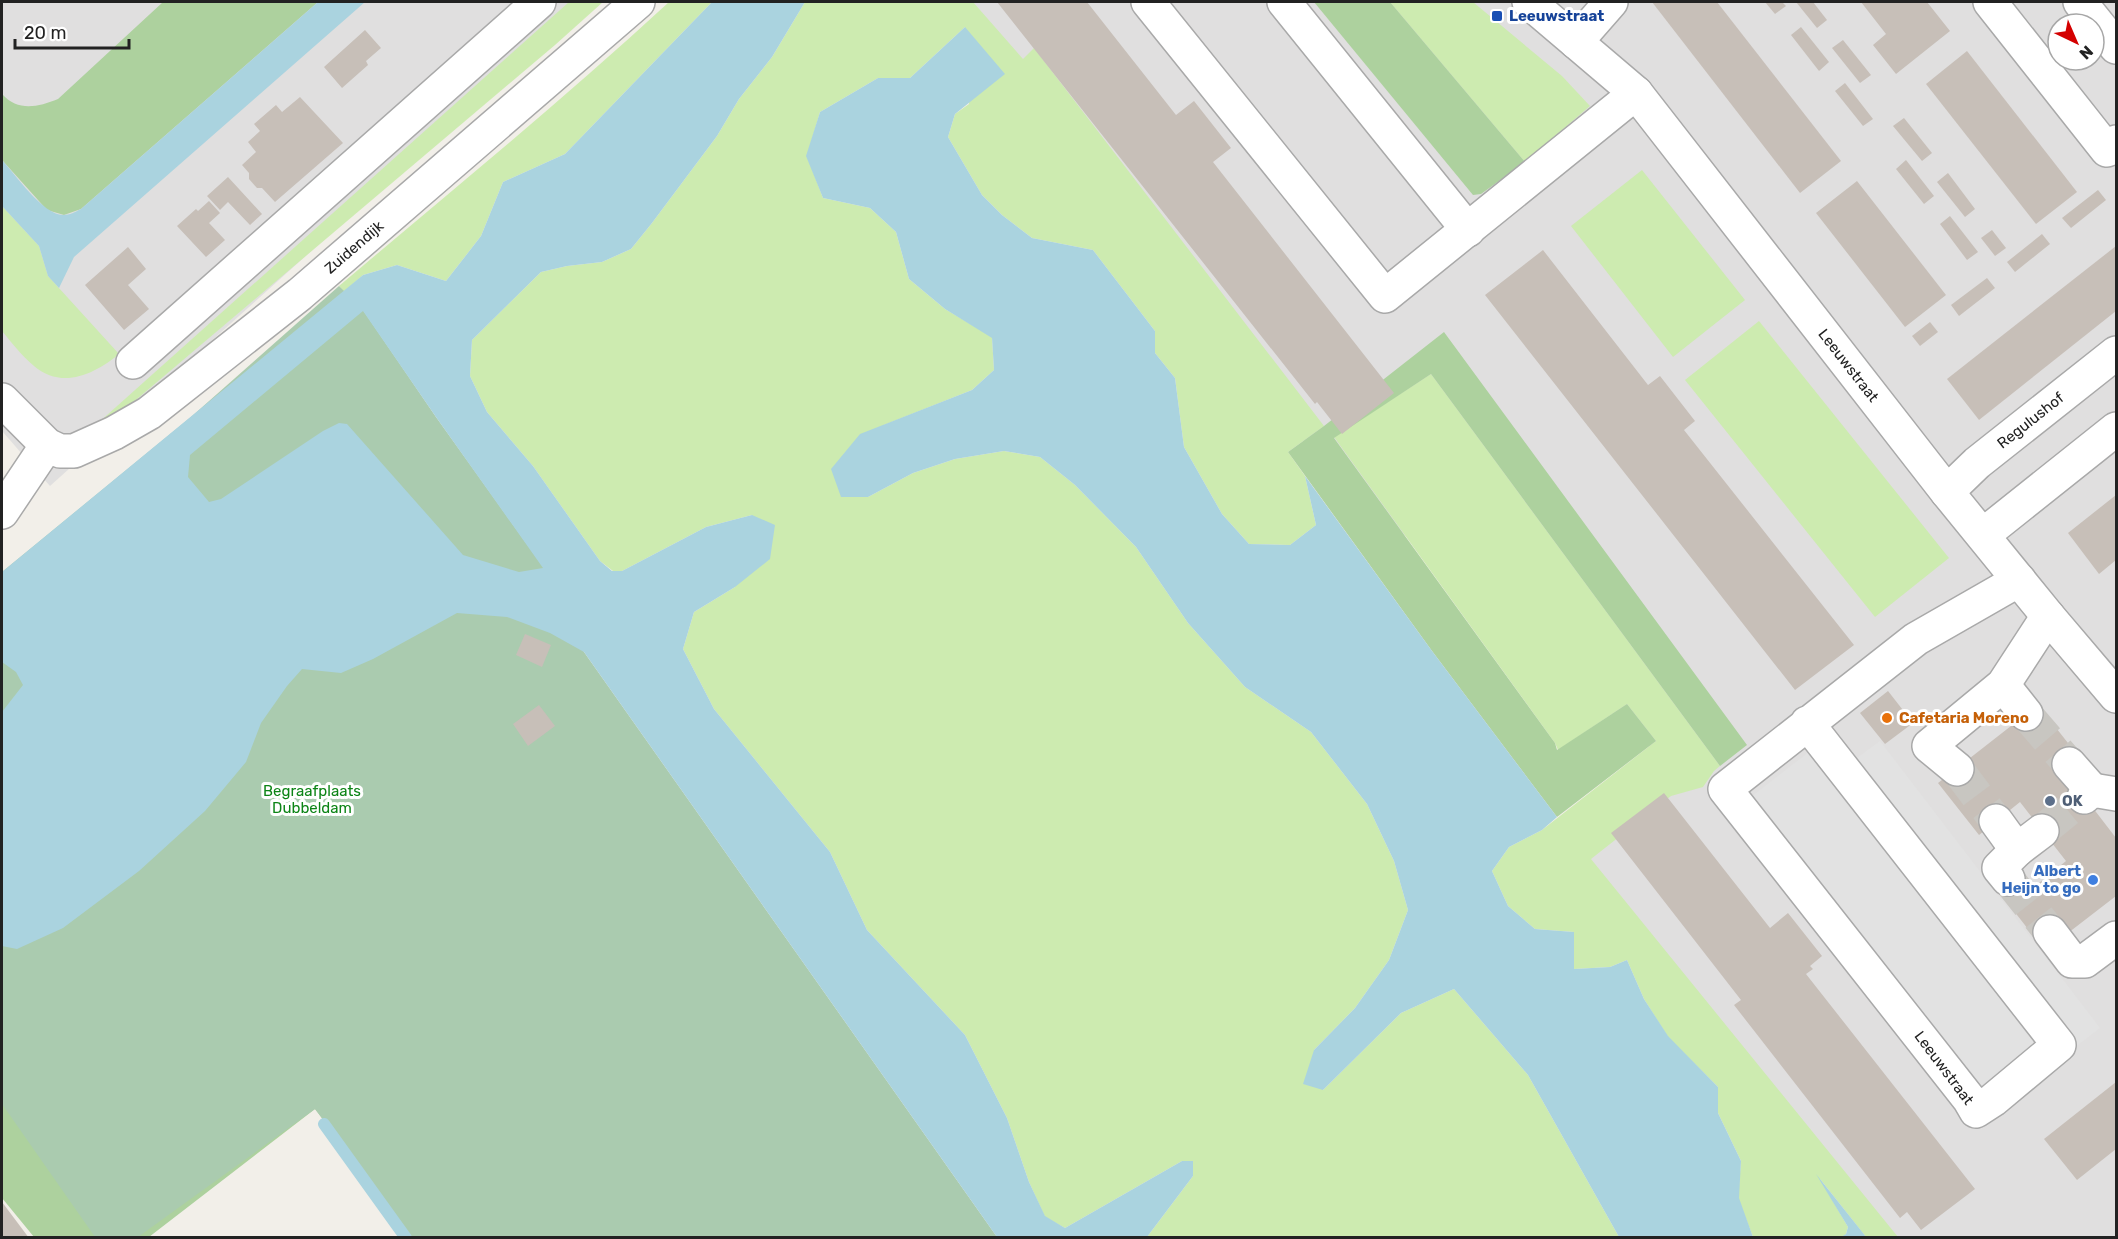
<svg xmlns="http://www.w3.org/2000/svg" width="2118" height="1239" font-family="Rubik,sans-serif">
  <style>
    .residential { fill: #e0dfdf; fill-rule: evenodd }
    .grass { fill: #cdebb0 }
    .forest { fill: #add19e }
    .cemetery { fill: #aacbaf }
    .parking { fill: #e2e2e2 }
    .water { fill: #aad3df; fill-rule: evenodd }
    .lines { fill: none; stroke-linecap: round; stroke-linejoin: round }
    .stream { stroke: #aad3df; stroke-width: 12 }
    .building { fill: #c7bfb8 }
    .minor-tunnel { stroke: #c8c6c1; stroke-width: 33; stroke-dasharray: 33 16; stroke-linecap: butt }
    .minor-casing { stroke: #a9a9a9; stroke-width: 36 }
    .minor { stroke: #fff; stroke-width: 33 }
    .transit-dot { fill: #1a4fb4; stroke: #fff; stroke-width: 2 }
    .food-dot { fill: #e8710a; stroke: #fff; stroke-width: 2 }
    .service-dot { fill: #5c6f8a; stroke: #fff; stroke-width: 2 }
    .shop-dot { fill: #3f7fe0; stroke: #fff; stroke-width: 2 }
    .labels { text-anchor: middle; stroke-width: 6; stroke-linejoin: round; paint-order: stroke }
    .transit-label { font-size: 15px; font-weight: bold; fill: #164399; stroke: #fff; text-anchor: start }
    .street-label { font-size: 15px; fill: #222; stroke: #fff }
    .food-label { font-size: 15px; font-weight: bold; fill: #c56008; stroke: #fff; text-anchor: start }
    .park-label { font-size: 15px; fill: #0c8416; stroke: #fff }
    .service-label { font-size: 15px; font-weight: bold; fill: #4e5e75; stroke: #fff; text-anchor: start }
    .shop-label { font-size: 15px; font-weight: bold; fill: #366cbe; stroke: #fff; text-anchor: end }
  </style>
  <rect width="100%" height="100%" fill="#f2efe9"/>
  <!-- residential -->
  <g class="residential">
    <polygon points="2,2 588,2 50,486 2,431"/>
    <path d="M945,2h1171v1235h-228l-305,-376 83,-101 -346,-298zM2058,24h36v36h-36z"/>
  </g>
  <!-- grass -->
  <g class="grass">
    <polygon points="569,2 603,2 555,45 111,421 97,424"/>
    <path d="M669,2h43l-147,152 -62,28 -22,54 -35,45 -49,-16 -34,10 -19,17 -5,-6c111,-94 224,-186 330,-284z"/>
    <polygon points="805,2 973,2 1023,59 1034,48 1324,426 1288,452 1305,476 1316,525 1290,545 1249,544 1222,514 1184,447 1175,378 1155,353 1155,331 1093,250 1032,238 1002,215 982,195 948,137 955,114 969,104 965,27 910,78 878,78 820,112 807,156 823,198 870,208 896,232 909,279 945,309 992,337 994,370 972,390 884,425 868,497 913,473 955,459 1004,451 1040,457 1075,485 1136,547 1188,623 1245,687 1311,732 1367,804 1394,861 1408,910 1389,960 1355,1008 1314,1050 1323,1090 1401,1013 1454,989 1528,1075 1619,1237 1147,1237 1193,1176 1192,1161 1182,1161 1065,1228 1045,1217 1029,1182 1007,1118 965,1035 867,930 830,852 714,709 683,649 694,612 735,587 752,515 706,527 622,571 613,571 600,561 533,466 487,412 470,376 472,340 541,272 567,266 602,262 631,249 652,223 717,136 739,99 772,57"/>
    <polygon points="1390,2 1473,2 1562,76 1590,106 1525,162"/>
    <polygon points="1642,170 1745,300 1673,357 1571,226"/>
    <path d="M2,206l37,40 9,30 71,78c-24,20 -57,36 -85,12 -12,-10 -22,-23 -32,-35z"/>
    <polygon points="1759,321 1949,558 1875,617 1685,380"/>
    <polygon points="1431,374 1720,766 1714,771 1703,787 1671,796 1591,859 1898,1237 1866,1237 1820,1179 1848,1227 1846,1234 1841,1238 1753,1237 1738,1198 1741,1161 1718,1113 1718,1087 1668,1037 1644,999 1627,960 1610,967 1574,969 1574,932 1535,929 1508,906 1492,871 1509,847 1542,830 1656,741 1627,704 1558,750 1555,743 1334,437"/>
  </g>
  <!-- forest -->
  <g class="forest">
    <path d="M163,2h155l-237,207 -17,6 -17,-5 -45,-50v-66c16,18 36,13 56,5z"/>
    <polygon points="1314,2 1390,2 1525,162 1481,194 1473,195"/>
    <polygon points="1444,332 1747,745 1720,766 1431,374 1334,438 1555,743 1557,750 1627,704 1656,741 1557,817 1432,651 1288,452 1324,426"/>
    <polygon points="315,1037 413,1237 315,1109 149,1237 34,1237 2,1198 2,1049"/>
  </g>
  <!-- cemetery -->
  <polygon class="cemetery" points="339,286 363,310 436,417 544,568 584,652 997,1237 412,1237 315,1109 138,1237 95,1237 2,1104 2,572 191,417"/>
  <!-- parking -->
  <polygon class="parking" points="1836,731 1857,758 1880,741 2100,1028 1992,1111 1751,797"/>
  <!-- water -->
  <g class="water">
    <path d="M318,2h47l-291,255 -15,31 -11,-12 -9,-30 -37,-40v-46c13,14 41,55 61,55 7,0 12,-3 18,-6z"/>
    <path d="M712,2h93l-33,55 -33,42 -22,37 -65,87 -21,26 -29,13 -35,4 -26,6 -69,68 -2,36 17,36 46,54 67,95 12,10h10l84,-44 46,-12 23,10 -5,34 -35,28 -41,25 -11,37 31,60 116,143 37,78 98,105 42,83 22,64 16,34 20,12 117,-67h11v15l-46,61h-150l-413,-585 -34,-19 -43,-16 -50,-4 -84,46 -32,14 -39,-4 -15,17 -26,37 -15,39 -41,49 -66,60 -76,57 -46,21 -15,-3v-234l21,-27 -7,-13 -14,-10v-90l361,-297 34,-10 49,16 35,-45 22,-54 62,-28zM363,311l73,106 107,151 -24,4 -56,-17 -116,-131 -8,-1 -16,8 -102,68 -12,3 -21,-25 2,-22z"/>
    <polygon points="965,27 1005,74 955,114 948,137 982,195 1002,215 1032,238 1093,250 1155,331 1155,353 1175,378 1184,447 1222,514 1249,544 1290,545 1316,525 1305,476 1432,651 1557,817 1542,830 1509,847 1492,871 1508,906 1535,929 1574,932 1574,969 1610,967 1627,960 1644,999 1668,1036 1718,1087 1718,1113 1741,1161 1739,1198 1753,1237 1619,1237 1528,1075 1454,989 1401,1013 1323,1090 1303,1084 1314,1050 1355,1008 1389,960 1408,910 1394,861 1367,804 1311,732 1245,687 1188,623 1136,547 1075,485 1040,457 1004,451 955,459 913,473 868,497 841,497 831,469 860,434 972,390 994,370 992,338 945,309 909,279 896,232 870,208 823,198 806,156 820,112 878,78 910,78"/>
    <polygon points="1816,1174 1863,1233 1866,1237 1841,1237 1846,1234 1848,1227"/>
  </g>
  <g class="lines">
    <!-- stream -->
    <polyline class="stream" points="324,1124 406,1238"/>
  </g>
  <!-- building -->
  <g class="building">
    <polygon points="997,2 1087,2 1176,115 1194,101 1231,148 1213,162 1394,393 1342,434 1317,402 1315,404"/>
    <polygon points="1652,2 1717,2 1841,161 1800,193"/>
    <polygon points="1765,2 1782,2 1786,6 1775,14"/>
    <polygon points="1796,2 1813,2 1827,20 1817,28"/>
    <polygon points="1861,2 1927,2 1950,31 1896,74 1873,45 1886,34"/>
    <polygon points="1801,27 1829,62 1819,71 1791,35"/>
    <polygon points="365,30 381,48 366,61 368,65 342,88 324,67"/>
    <polygon points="1843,40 1871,75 1860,83 1832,48"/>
    <polygon points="1967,51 2077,192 2036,224 1926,84"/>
    <polygon points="1845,83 1873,119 1863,126 1835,91"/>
    <polygon points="300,97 343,143 275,202 262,188 257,188 249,179 249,173 242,165 256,152 248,142 260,131 254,124 276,105 282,112"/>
    <polygon points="1904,118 1932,153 1922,161 1893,126"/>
    <polygon points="1906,160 1934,196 1924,204 1896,169"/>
    <polygon points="1948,173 1975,209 1965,217 1937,182"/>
    <polygon points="228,177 262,214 250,225 228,202 220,210 207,196"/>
    <polygon points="1857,181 1946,295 1905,327 1816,213"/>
    <polygon points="2098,190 2106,200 2071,228 2062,218"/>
    <polygon points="209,201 220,213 209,223 225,240 206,257 177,226 196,209 198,211"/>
    <polygon points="1950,216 1978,252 1967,260 1940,224"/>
    <polygon points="1992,230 2006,248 1995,256 1981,238"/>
    <polygon points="2042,234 2050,244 2015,272 2007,262"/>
    <polygon points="2116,246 2116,311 1979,420 1947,379"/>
    <polygon points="128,247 146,269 128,285 149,309 124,330 85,285"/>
    <polygon points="1543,250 1648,385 1660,376 1695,421 1684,430 1854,645 1795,690 1485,295"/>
    <polygon points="1987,278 1995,288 1959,316 1951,305"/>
    <polygon points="1930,322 1938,332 1920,346 1912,336"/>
    <polygon points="2116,495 2116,560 2099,574 2068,533"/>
    <polygon points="525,634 551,645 542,667 516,655"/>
    <polygon points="1888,691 1913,723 1885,744 1860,713"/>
    <polygon points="539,705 555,726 528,746 513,724"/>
    <polygon points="2038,705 2079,757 2063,769 2116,838 2116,896 2068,933 2038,942 1996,888 2020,869 2034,887 2066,861 2020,802 1979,835 1938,783"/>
    <polygon points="1664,793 1770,928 1788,913 1822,956 1810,966 1813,969 1806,974 1975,1189 1921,1230 1907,1212 1900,1218 1734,1005 1741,1000 1611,833"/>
    <polygon points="2116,1082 2116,1149 2077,1180 2044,1139"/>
    <polygon points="2,1202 29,1238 2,1238"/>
  </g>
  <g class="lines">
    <!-- minor-tunnel -->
    <g class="minor-tunnel">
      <polyline points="2026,714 2069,764"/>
      <polyline points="1957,769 1996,821"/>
      <polyline points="2042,831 2084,797"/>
      <polyline points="2008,879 2050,932"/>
    </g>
    <!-- minor casing -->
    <g class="minor-casing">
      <g id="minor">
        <polyline points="1148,2 1385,296 1636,93"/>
        <polyline points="1284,2 1468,230"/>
        <path id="s1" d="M1529,2l107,91 311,399 101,124 68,80"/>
        <polyline points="1990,2 2107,150 2116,142"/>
        <polyline points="2080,2 2116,47"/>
        <polyline points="1576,42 1611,2"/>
        <polyline points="133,362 539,2"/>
        <path id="s2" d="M2,400l45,45 13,6h14l40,-18 35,-20 151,-119 338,-292"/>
        <path id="s3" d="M1947,492l30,-29 139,-110"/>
        <polyline points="2,512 47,445"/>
        <polyline points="1983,535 2116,429"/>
        <polyline points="2003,685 2026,714"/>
        <polyline points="1807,723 2059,1045 1993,1100 1976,1111 1969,1099 1725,789 1916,639 2019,580"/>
        <polyline points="2069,764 2092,790"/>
        <polyline points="1957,769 1929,746 2003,685 2048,616"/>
        <polyline points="2084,797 2092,790 2116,794"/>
        <polyline points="1996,821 2017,850 2042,831"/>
        <polyline points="2008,879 1999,868 2017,850"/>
        <polyline points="2050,932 2072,961 2085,961 2116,938"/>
      </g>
    </g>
    <!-- minor -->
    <use href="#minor" class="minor"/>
  </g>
  <!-- markers -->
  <rect class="transit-dot" x="1491" y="10" width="12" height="12" rx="3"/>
  <circle class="food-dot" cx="1887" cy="718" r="6"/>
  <circle class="service-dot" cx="2050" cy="801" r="6"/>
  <circle class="shop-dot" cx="2093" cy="880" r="6"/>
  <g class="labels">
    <!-- transit labels -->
    <g class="transit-label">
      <text x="1509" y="21">Leeuwstraat</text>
    </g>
    <!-- street labels -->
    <g class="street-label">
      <text dy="5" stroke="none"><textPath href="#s2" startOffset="440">Zuidendijk</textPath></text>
      <text dy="5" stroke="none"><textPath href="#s1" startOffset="486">Leeuwstraat</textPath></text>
      <text dy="5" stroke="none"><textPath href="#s3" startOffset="110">Regulushof</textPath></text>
      <text transform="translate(1944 1068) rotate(53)" y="5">Leeuwstraat</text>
    </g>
    <!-- food labels -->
    <g class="food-label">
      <text x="1899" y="723">Cafetaria Moreno</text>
    </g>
    <!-- park labels -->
    <g class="park-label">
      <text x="312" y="796">Begraafplaats<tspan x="312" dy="17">Dubbeldam</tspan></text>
    </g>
    <!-- service labels -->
    <g class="service-label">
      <text x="2062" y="806">OK</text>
    </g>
    <!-- shop labels -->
    <g class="shop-label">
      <text x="2081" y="876">Albert<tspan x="2081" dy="17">Heijn to go</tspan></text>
    </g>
  </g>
  <!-- border -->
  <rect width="2118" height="1239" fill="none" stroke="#222222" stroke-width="6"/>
  <!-- north arrow -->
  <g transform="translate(2076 42) rotate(136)"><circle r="28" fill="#ffffff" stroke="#a7a7a7" stroke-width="1.5"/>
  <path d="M0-4.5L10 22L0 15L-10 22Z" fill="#d40000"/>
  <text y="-9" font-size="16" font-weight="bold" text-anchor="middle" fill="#222222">N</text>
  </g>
  <!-- scale -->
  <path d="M15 39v9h114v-9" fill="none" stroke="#222222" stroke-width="3"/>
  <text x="24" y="39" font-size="18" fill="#222222" stroke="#ffffff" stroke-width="4.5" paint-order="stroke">20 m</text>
</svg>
